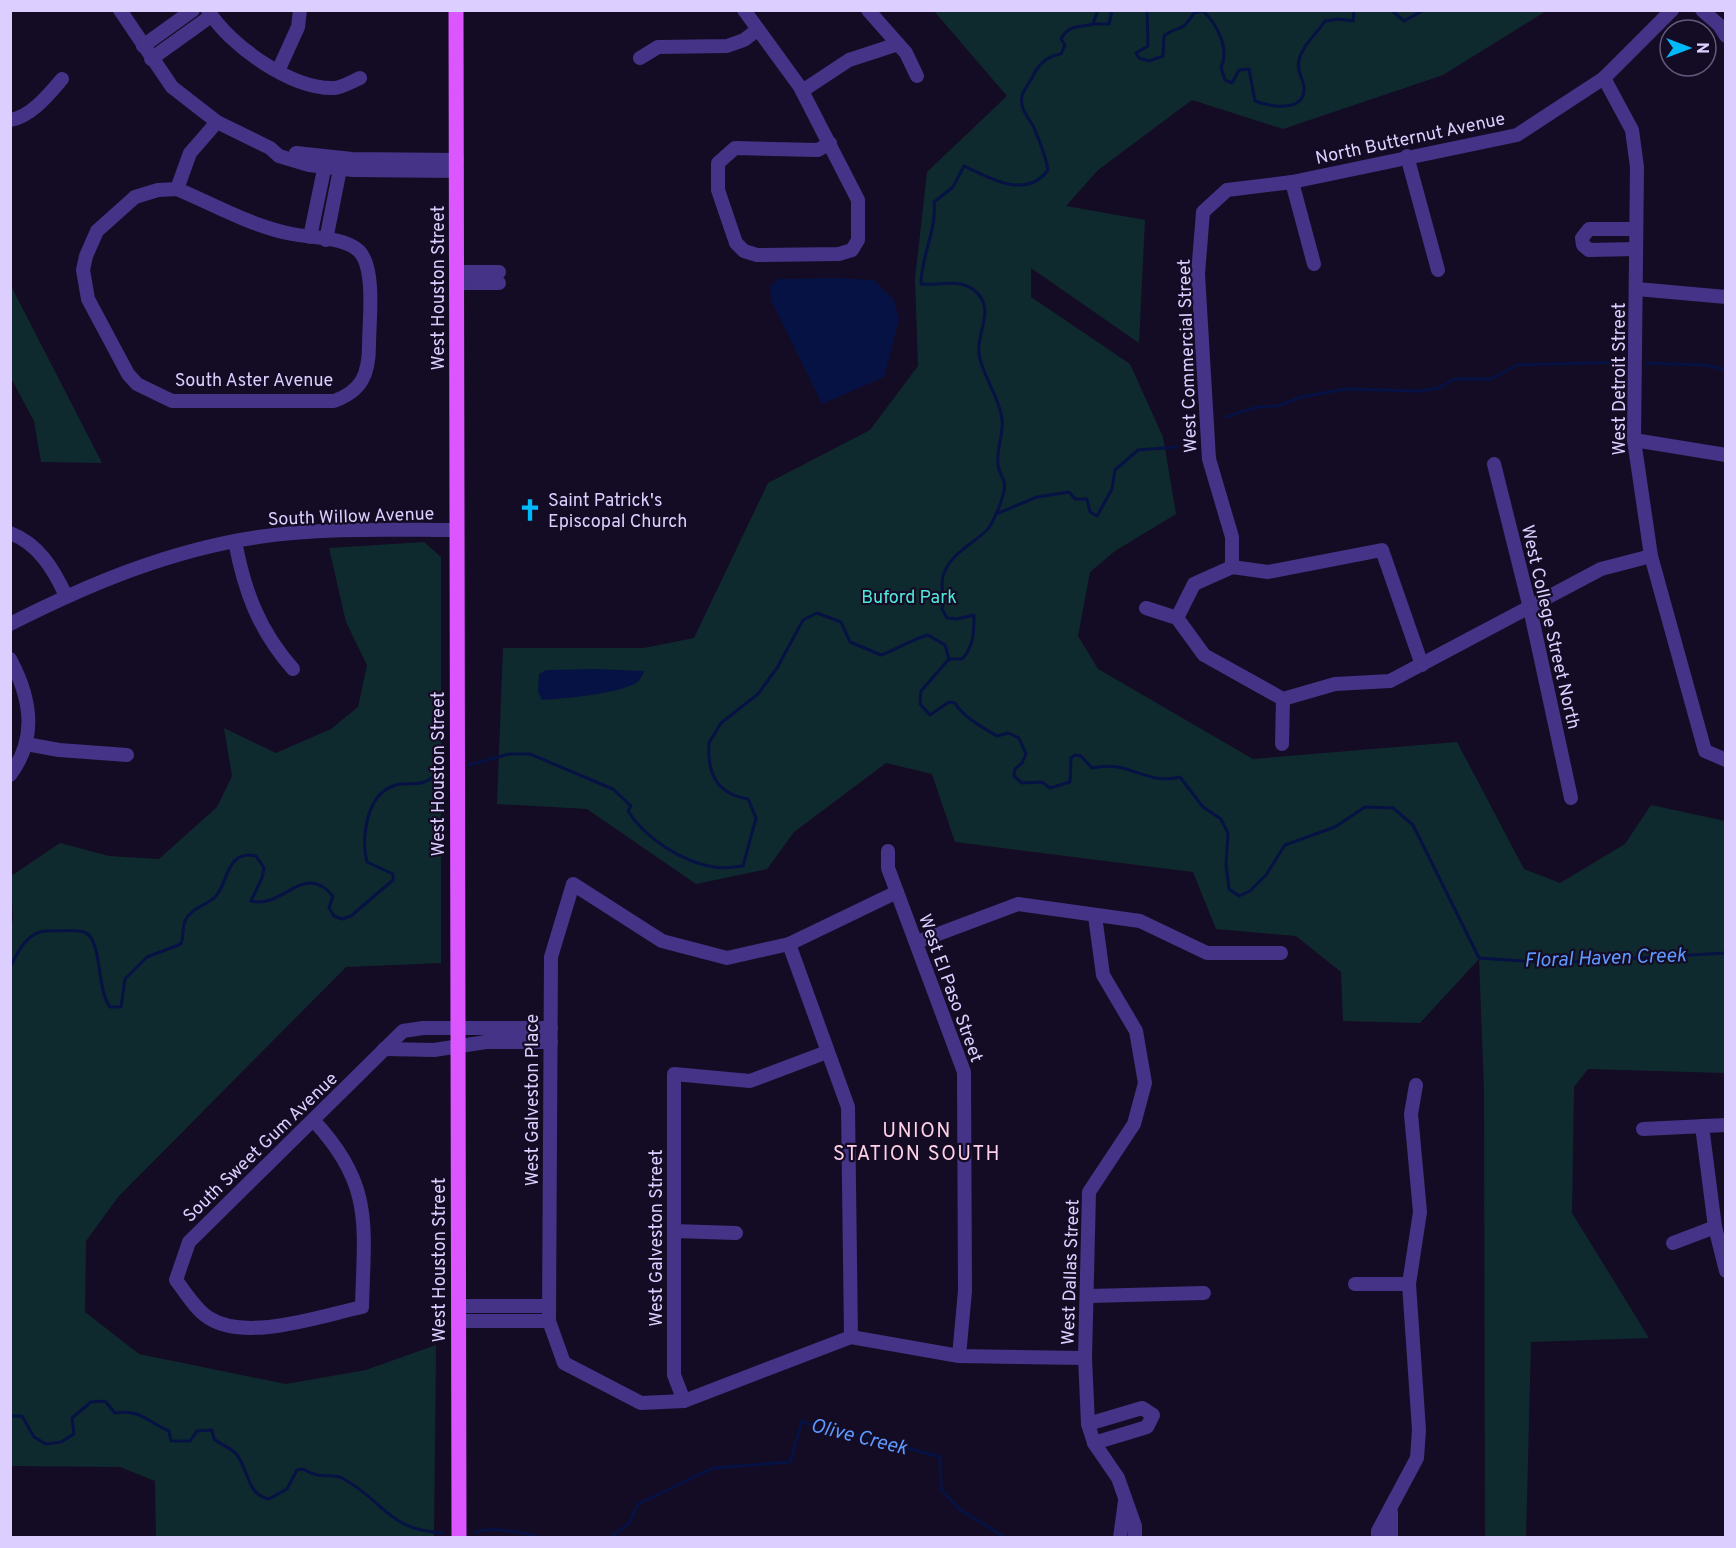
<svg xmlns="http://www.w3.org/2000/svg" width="1736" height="1548" font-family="Overpass,sans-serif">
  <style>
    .green { fill: #0f2a2e }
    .water { fill: #061243 }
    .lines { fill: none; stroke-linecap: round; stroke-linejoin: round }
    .stream { stroke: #061243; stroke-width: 3 }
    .minor { stroke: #443386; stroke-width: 14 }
    .major { stroke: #db56ff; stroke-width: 15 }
    .labels { text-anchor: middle; stroke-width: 4.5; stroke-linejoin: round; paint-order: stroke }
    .street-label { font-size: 18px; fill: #dccfff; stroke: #140c24 }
    .poi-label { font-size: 18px; fill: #dccfff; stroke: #140c24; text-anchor: start }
    .park-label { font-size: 18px; fill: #51e8db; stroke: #140c24 }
    .water-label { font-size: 20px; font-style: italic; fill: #5d99ff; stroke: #140c24 }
    .neighbourhood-label { font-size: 20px; letter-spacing: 1.5px; fill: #ffd1e7; stroke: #140c24 }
  </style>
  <rect width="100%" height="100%" fill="#140c24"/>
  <!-- green -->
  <g class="green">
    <polygon points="934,11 1546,11 1443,75 1283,129 1192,100 1098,170 1066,206 1145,220 1139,343 1031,268 1031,297 1130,364 1163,437 1176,514 1115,551 1090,572 1078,636 1098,669 1253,759 1457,742 1524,869 1560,883 1625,844 1651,805 1725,821 1725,1073 1588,1069 1574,1087 1572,1213 1649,1338 1531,1342 1526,1537 1485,1537 1484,1088 1479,959 1420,1023 1343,1021 1341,972 1296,936 1216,929 1193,872 955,842 932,774 886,763 794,832 767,869 696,884 587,809 497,804 503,648 644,648 694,638 768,483 870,430 918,366 915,279 927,172 1007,96"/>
    <polygon points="10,286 11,286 102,463 41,462 34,421 11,378"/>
    <polygon points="424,542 441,557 441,963 346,967 118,1197 86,1241 85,1312 139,1354 286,1384 366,1370 436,1345 434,1537 156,1537 155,1481 120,1467 11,1466 10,933 13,919 11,876 60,843 109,856 159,859 217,807 232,776 224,728 276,753 331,729 358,707 367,665 346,622 329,548"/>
  </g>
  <!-- water -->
  <g class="water">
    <polygon points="837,278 874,280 894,300 899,320 884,377 822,404 771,300 770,286 778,279"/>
    <path d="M596,669l48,2c-2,6 -5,12 -12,14 -24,10 -64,13 -90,15l-4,-8 1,-18 7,-4z"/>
  </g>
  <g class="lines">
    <!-- stream -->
    <g class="stream">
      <path d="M1147,10l1,36 -12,7 3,5 10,3 14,-5 1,-20c16,-13 15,0 30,-23l9,-2c14,13 27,38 18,56l4,13 7,3 7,-13 10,-1 6,32c13,5 51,13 49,-14 -1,-9 -8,-16 -5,-27 4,-16 17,-25 26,-39l13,-2 15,2 1,-11"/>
      <polyline points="1391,10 1404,21 1424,10"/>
      <polyline points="1093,24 1109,24 1112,10"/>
      <polyline points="1646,363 1705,365 1726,370"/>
      <polyline points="1226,417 1257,407 1277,406 1301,397 1346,389 1419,391 1439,388 1454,379 1491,379 1517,365 1622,362"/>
      <polyline points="996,514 1037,497 1069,492 1075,499 1087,499 1090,512 1097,516 1112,489 1115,470 1138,450 1177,447"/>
      <path d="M949,659l-28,32 -1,13 10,11 19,-13 6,1c8,14 27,24 42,33l11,-3 11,5 7,16 -4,9 -7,6 -1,7 8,7 20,-1 8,6 20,-6 1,-24 4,-3 6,1 11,12c38,-9 53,18 88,9l23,30 18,12 7,14 -2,32 3,24 10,7 11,-5 16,-16 19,-30 50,-18 30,-20 28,1 20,17 66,133 72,5 175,-10"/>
      <path d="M469,765l40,-11h21l83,35 18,17 -3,5c17,27 54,51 86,56 9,2 20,0 29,-1l13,-48 -8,-19c-31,-5 -41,-25 -39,-56l12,-20 37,-29 19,-26 26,-48 14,-7 24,9 9,20 31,13c17,-6 29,-15 47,-20l17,10 4,14h13c12,-12 12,-28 12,-44l-17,4 -10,-1 -5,-9c3,-12 -3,-25 2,-36 8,-20 27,-28 42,-42 6,-5 15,-28 17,-36 5,-16 -3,-17 -5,-30 -2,-16 6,-31 4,-46 -3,-23 -20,-44 -23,-65 -3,-22 18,-46 -5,-64 -16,-12 -35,-4 -53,-6 0,-28 16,-54 13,-82l19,-15 11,-21c25,12 62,34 84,4 -2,-14 -8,-27 -13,-40 -4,-11 -16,-19 -13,-34 2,-7 8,-14 11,-20 6,-13 15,-20 28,-22l4,-9 -4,-6c8,-15 19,-11 32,-15l5,-14"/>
      <path d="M10,968c8,-18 19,-39 41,-37 10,0 23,-2 33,1 19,7 12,57 26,75h11l4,-28 22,-22 34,-13c3,-8 1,-16 4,-23 6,-13 20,-15 29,-23 12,-11 11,-31 24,-40 7,-4 11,-3 18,-2l8,12 -2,10 -11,23c33,8 52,-40 82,-5l-4,12 5,8 8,3 9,-3 42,-36v-6l-26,-12c-6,-24 -1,-66 26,-76 9,-4 19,-1 28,-3 8,-1 17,-10 23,-15"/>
      <path d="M10,1416h12l12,21 12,7 15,-2 13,-8 -2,-16 19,-16 14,-1 10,12c27,-4 32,9 54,18l2,10h19l7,-10 15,-1 2,9c7,6 18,9 23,16 12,16 10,40 32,44l18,-10 10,-19 6,-1c19,12 27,3 39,9 43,23 45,52 101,55"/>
      <path d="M475,1533c11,-8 53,0 67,5"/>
      <polyline points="610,1538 629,1523 638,1504 713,1468 790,1462 802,1421 829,1433 856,1434 940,1457 941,1489 959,1509 1006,1538"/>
    </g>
    <!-- minor -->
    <g class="minor">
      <polyline points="120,10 172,87 217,122 270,148 279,156 309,165 353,170 457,171"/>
      <path d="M208,10c21,35 84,80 127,78 8,-1 18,-7 25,-10"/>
      <polyline points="744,10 800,87 858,200 858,240 852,250 839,254 757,255 744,251 736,243 718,190 718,163 735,148 818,150 830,143"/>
      <polyline points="868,10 906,53 917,76"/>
      <polyline points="1702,10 1719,25 1726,36"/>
      <polyline points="143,46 193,10"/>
      <polyline points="640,58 658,47 727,46 744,40 757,30"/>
      <polyline points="151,59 211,16"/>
      <polyline points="278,71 298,27 300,10"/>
      <polyline points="1604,78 1632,130 1637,167 1634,440 1651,556 1705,751 1726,760"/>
      <polyline points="802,91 849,60 898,44"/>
      <path d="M10,120c21,-3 39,-26 52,-41"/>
      <polyline points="296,153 352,159 457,160"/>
      <polyline points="1407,156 1438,270"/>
      <polyline points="1292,182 1314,264"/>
      <path d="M177,189c38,16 74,37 115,45 19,4 53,3 67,17 17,17 10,71 10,94 0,29 -7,46 -35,56h-162l-35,-17 -9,-10 -40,-75 -5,-29 3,-14 11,-25 38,-34 23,-7z"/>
      <polyline points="177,189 190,153 217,122"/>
      <polyline points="1636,229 1589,229 1582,238 1583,245 1589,250 1636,249"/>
      <polyline points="310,237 326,160"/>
      <polyline points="326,240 340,169"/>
      <polyline points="457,272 499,272"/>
      <polyline points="457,283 499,283"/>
      <polyline points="1637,289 1726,297"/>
      <polyline points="1634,440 1726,455"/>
      <polyline points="1494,464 1529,604 1571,798"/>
      <path d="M10,533c29,11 44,37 56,63"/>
      <path d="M235,541c9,49 24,90 58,128"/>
      <polyline points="1232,567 1232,537 1209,459 1198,274 1203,212 1227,190 1292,182 1517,135 1604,78 1672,10"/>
      <polyline points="1146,608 1177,618 1204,655 1283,699 1335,684 1390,681 1601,569 1651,556"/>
      <polyline points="1177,618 1194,584 1232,567 1268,572 1382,550 1422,665"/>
      <path d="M10,624c79,-40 160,-74 248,-87 66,-10 133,-7 199,-7"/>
      <path d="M10,659c21,39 28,79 0,116"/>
      <polyline points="26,744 59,750 127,755"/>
      <polyline points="1282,744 1283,699"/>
      <polyline points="888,851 888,868 964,1072 965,1291 959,1356"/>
      <polyline points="897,892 789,944 727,958 662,941 573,884 551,957 549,1321 564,1363 641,1403 684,1401 851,1337 959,1356 1085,1358"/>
      <polyline points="1095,916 1103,975 1136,1031 1145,1083 1134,1124 1089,1192 1085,1358 1088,1424 1094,1443 1118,1478 1135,1526 1135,1538"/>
      <polyline points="917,942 1018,904 1140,921 1207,953 1281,953"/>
      <polyline points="789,944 848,1107 851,1337"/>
      <polyline points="384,1049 434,1050 486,1042 551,1042"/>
      <path d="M314,1121c60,64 50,105 48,186 -42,9 -115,35 -153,11 -13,-8 -24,-26 -33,-38l13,-38 214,-211 20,-3h128"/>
      <polyline points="1702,1126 1715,1227 1726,1271"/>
      <polyline points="1643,1129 1726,1125"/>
      <polyline points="674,1231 736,1233"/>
      <polyline points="1673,1243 1715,1227"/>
      <polyline points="1355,1284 1409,1284"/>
      <polyline points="1089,1296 1204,1293"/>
      <polyline points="459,1306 549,1306"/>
      <polyline points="459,1321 549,1321"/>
      <polyline points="684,1401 674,1375 674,1074 750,1081 827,1052"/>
      <polyline points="1088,1424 1142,1408 1153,1415 1147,1427 1094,1443"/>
      <polyline points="1120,1538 1125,1501"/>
      <polyline points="1378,1538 1378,1531 1417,1458 1419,1430 1409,1284 1420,1212 1411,1114 1416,1085"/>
      <polyline points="1391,1538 1391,1512"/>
    </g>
    <!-- major -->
    <polyline class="major" points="456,10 459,1538"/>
  </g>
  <!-- icons -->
  <defs>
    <g id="church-bare" transform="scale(1.8)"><path d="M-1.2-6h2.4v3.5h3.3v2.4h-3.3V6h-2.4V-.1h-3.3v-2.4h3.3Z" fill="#00b8fa" stroke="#140c24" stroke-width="2.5" paint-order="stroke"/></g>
  </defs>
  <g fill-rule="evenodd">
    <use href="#church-bare" x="530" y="510"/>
  </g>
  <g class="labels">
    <!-- street labels -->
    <g class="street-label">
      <text transform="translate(1410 138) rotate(-12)" y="6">North Butternut Avenue</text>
      <text transform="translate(438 288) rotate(-90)" y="6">West Houston Street</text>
      <text transform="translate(1187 356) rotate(-92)" y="6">West Commercial Street</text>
      <text transform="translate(1619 379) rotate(-90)" y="6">West Detroit Street</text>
      <text x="254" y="386">South Aster Avenue</text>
      <text transform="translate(351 516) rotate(-2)" y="6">South Willow Avenue</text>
      <text transform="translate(1551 627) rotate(77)" y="6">West College Street North</text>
      <text transform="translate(438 774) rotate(-90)" y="6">West Houston Street</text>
      <text transform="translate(951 988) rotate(70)" y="6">West El Paso Street</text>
      <text transform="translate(532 1100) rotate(-90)" y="6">West Galveston Place</text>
      <text transform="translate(260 1147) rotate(-44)" y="6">South Sweet Gum Avenue</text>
      <text transform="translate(656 1238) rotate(-90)" y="6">West Galveston Street</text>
      <text transform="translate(439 1260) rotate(-90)" y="6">West Houston Street</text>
      <text transform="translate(1070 1272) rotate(-88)" y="6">West Dallas Street</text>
    </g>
    <!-- poi labels -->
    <g class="poi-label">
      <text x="548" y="506">Saint Patrick's<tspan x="548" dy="21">Episcopal Church</tspan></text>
    </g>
    <!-- park labels -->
    <g class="park-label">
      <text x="909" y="603">Buford Park</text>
    </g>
    <!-- water labels -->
    <g class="water-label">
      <text transform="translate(1605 957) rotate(-2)" y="7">Floral Haven Creek</text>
      <text transform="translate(859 1436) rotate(14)" y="7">Olive Creek</text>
    </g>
    <!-- neighbourhood labels -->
    <g class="neighbourhood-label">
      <text x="917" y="1137">UNION<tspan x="917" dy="23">STATION SOUTH</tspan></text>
    </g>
  </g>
  <!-- border -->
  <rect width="1736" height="1548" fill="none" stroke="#dccfff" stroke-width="24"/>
  <!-- north arrow -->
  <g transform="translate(1688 48) rotate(90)"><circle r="28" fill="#140c24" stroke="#645a7c" stroke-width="1.5"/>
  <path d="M0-4.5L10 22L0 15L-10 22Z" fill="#00b8fa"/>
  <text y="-9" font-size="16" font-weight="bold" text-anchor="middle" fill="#dccfff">N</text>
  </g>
</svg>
